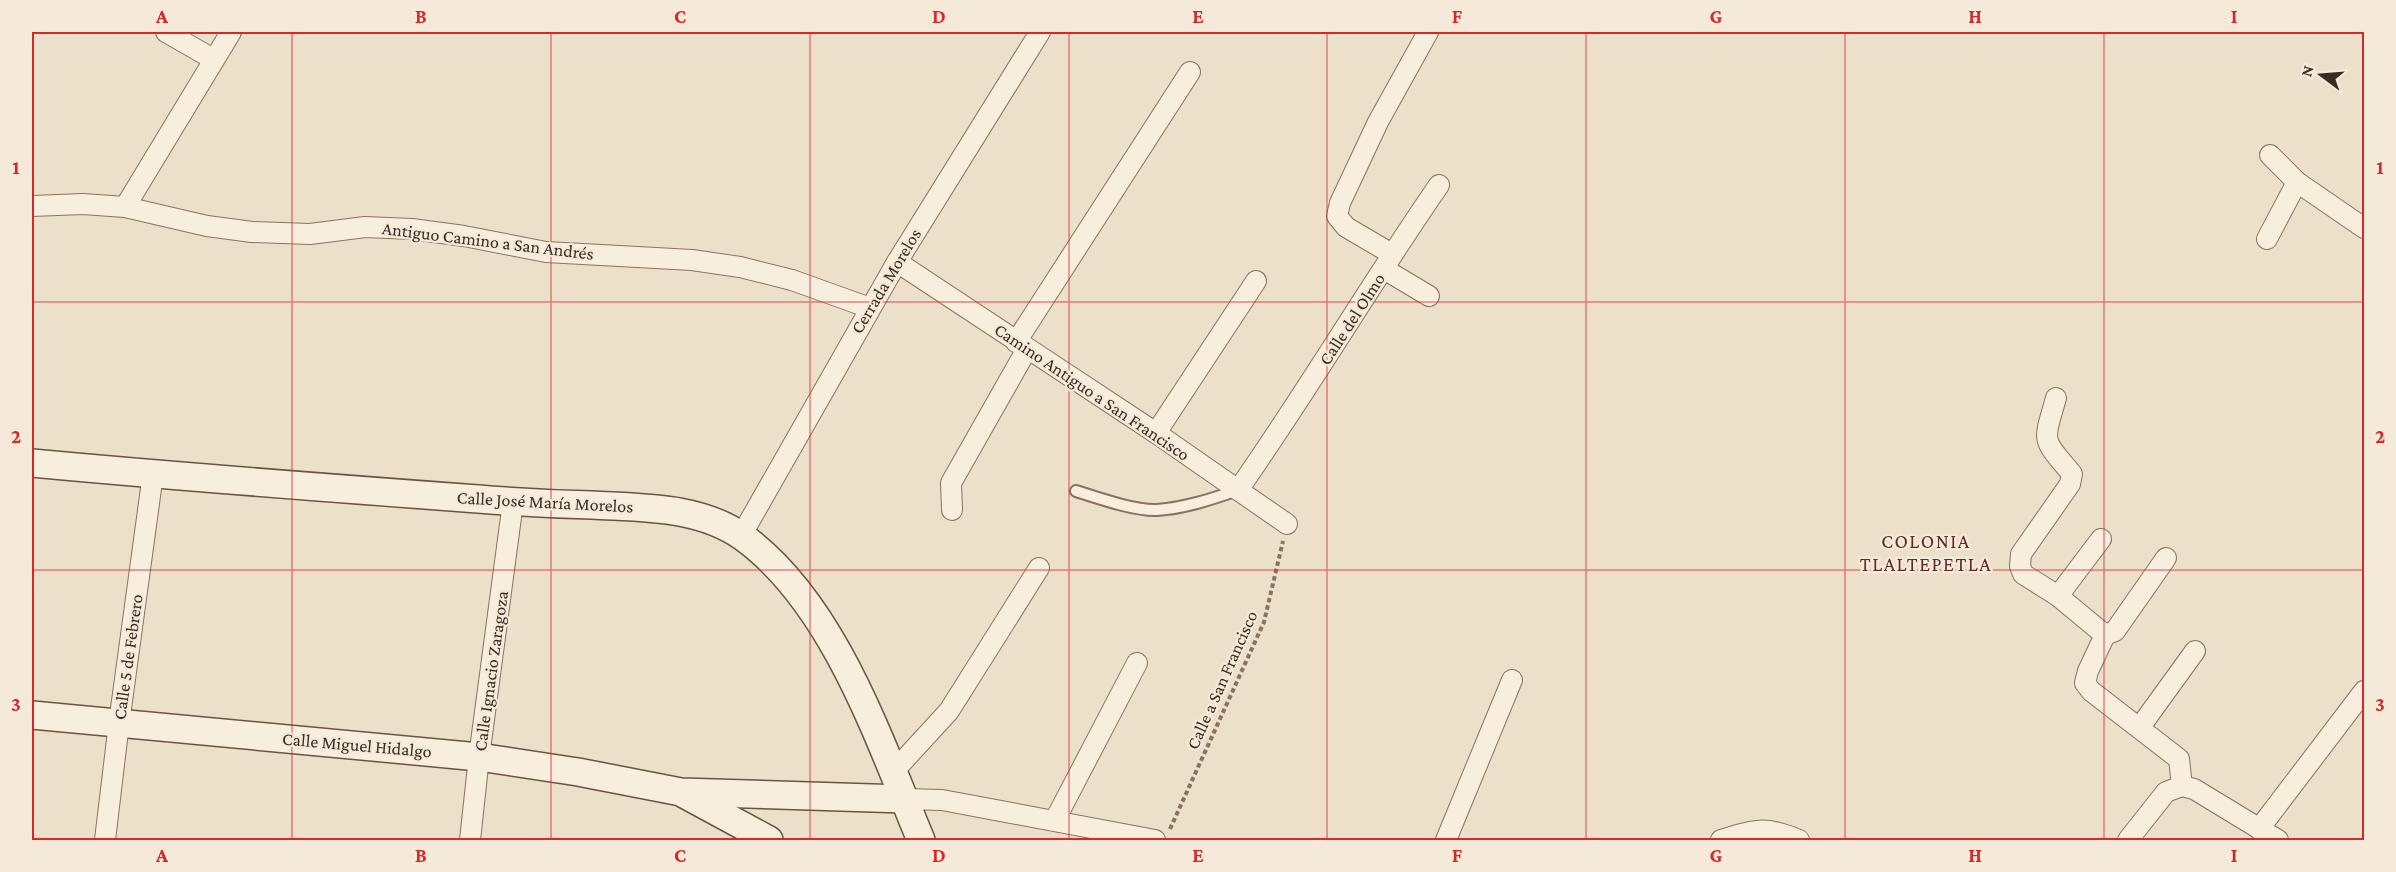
<svg xmlns="http://www.w3.org/2000/svg" width="2396" height="872" font-family="'Crimson Pro',serif">
  <style>
    .lines { fill: none; stroke-linecap: round; stroke-linejoin: round }
    .service-casing { stroke: #89725f; stroke-width: 14 }
    .minor-casing { stroke: #89725f; stroke-width: 22 }
    .secondary-casing { stroke: #6b5342; stroke-width: 30 }
    .path { stroke: #89725f; stroke-width: 4; stroke-dasharray: 4.5 3; stroke-linecap: butt }
    .service { stroke: #f8eede; stroke-width: 10 }
    .minor { stroke: #f8eede; stroke-width: 20 }
    .secondary { stroke: #f8eede; stroke-width: 27 }
    .grid { fill: none; stroke: #d62828; stroke-width: 1.5; stroke-opacity: 0.55 }
    .labels { text-anchor: middle; stroke-width: 4.5; stroke-linejoin: round; paint-order: stroke }
    .street-label { font-size: 18px; fill: #3b2c22; stroke: #f5eada }
    .neighbourhood-label { font-size: 20px; letter-spacing: 1.5px; fill: #652b23; stroke: #f5eada }
    .neatline { fill: none; stroke: #d62828; stroke-width: 2 }
    .grid-label { font-size: 20px; text-anchor: middle; font-weight: bold; fill: #d62828 }
  </style>
  <rect width="100%" height="100%" fill="#ede0ca"/>
  <g class="lines">
    <!-- service casing -->
    <g class="service-casing">
      <path id="service" d="M1076,491c22,7 59,20 81,19 28,-2 55,-11 81,-20"/>
    </g>
    <!-- minor casing -->
    <g class="minor-casing">
      <g id="minor">
        <polyline points="166,32 213,59"/>
        <polyline points="2270,155 2297,182 2364,228"/>
        <polyline points="32,206 83,204 125,207 207,226 252,232 310,234 365,227 412,229 464,236 546,252 692,260 740,267 792,280 870,308"/>
        <polyline points="125,207 231,32"/>
        <polyline points="2267,239 2297,182"/>
        <polyline points="1392,254 1346,227 1337,216 1340,203 1378,122 1428,32"/>
        <polyline points="897,262 1156,433 1287,524"/>
        <polyline points="1384,269 1429,296"/>
        <polyline points="1016,342 1190,72"/>
        <path d="M2056,398c-13,46 -15,39 16,76l-2,10 -49,70 -1,12 3,8 35,22 47,39"/>
        <polyline points="1156,433 1256,281"/>
        <path d="M1238,490c70,-100 132,-205 201,-305"/>
        <polyline points="952,510 951,483 1027,349"/>
        <polyline points="741,536 897,262 1040,32"/>
        <polyline points="2058,596 2101,539"/>
        <polyline points="2105,635 2088,671 2085,683 2091,691 2179,759 2182,786"/>
        <polyline points="2105,635 2115,631 2166,558"/>
        <polyline points="2140,727 2195,651"/>
        <polyline points="893,772 949,711 1039,568"/>
        <polyline points="904,799 942,800 1155,840"/>
        <polyline points="1055,820 1137,663"/>
        <polyline points="2259,829 2364,691"/>
        <polyline points="105,840 119,723 153,474"/>
        <polyline points="470,840 479,757 513,502"/>
        <polyline points="1446,840 1512,680"/>
        <path d="M1721,840c33,-11 46,-14 78,0"/>
        <polyline points="2128,840 2166,792 2182,786 2194,789 2278,840"/>
      </g>
    </g>
    <!-- secondary casing -->
    <g class="secondary-casing">
      <g id="secondary">
        <path d="M32,463c148,14 297,25 446,36 38,3 76,5 114,6 51,3 107,1 151,32 91,66 136,203 178,303"/>
        <polyline points="32,715 479,757 578,772 681,792 904,799"/>
        <polyline points="684,794 769,840"/>
      </g>
    </g>
    <!-- path -->
    <polyline class="path" points="1170,829 1264,622 1283,541"/>
    <!-- service -->
    <use href="#service" class="service"/>
    <!-- minor -->
    <use href="#minor" class="minor"/>
    <!-- secondary -->
    <use href="#secondary" class="secondary"/>
  </g>
  <!-- grid -->
  <path class="grid" d="M292,32v808M551,32v808M810,32v808M1069,32v808M1327,32v808M1586,32v808M1845,32v808M2104,32v808M32,302h2332M32,570h2332"/>
  <g class="labels">
    <!-- street labels -->
    <g class="street-label">
      <text transform="translate(488 241) rotate(7)" y="6">Antiguo Camino a San Andrés</text>
      <text transform="translate(886 281) rotate(-59)" y="6">Cerrada Morelos</text>
      <text transform="translate(1352 319) rotate(-57)" y="6">Calle del Olmo</text>
      <text transform="translate(1092 392) rotate(34)" y="6">Camino Antiguo a San Francisco</text>
      <text transform="translate(545 502) rotate(3)" y="6">Calle José María Morelos</text>
      <text transform="translate(128 657) rotate(-82)" y="6">Calle 5 de Febrero</text>
      <text transform="translate(491 671) rotate(-82)" y="6">Calle Ignacio Zaragoza</text>
      <text transform="translate(1222 680) rotate(-66)" y="6">Calle a San Francisco</text>
      <text transform="translate(357 745) rotate(5)" y="6">Calle Miguel Hidalgo</text>
    </g>
    <!-- neighbourhood labels -->
    <g class="neighbourhood-label">
      <text x="1926" y="548">COLONIA<tspan x="1926" dy="23">TLALTEPETLA</tspan></text>
    </g>
  </g>
  <!-- border -->
  <rect width="2396" height="872" fill="none" stroke="#f5eada" stroke-width="66"/>
  <!-- north arrow -->
  <g transform="translate(2321 75) rotate(286)" stroke="#f5eada" stroke-width="4.5" paint-order="stroke">
  <path d="M0-4.5L10 22L0 15L-10 22Z" fill="#3b2c22"/>
  <text y="-9" font-size="16" font-weight="bold" text-anchor="middle" fill="#3b2c22">N</text>
  </g>
  <rect x="33" y="33" width="2330" height="806" class="neatline"/>
  <g class="grid-label">
    <text x="162" y="23">A</text>
    <text x="421" y="23">B</text>
    <text x="680" y="23">C</text>
    <text x="939" y="23">D</text>
    <text x="1198" y="23">E</text>
    <text x="1457" y="23">F</text>
    <text x="1716" y="23">G</text>
    <text x="1975" y="23">H</text>
    <text x="2234" y="23">I</text>
    <text x="16" y="174">1</text>
    <text x="2380" y="174">1</text>
    <text x="16" y="443">2</text>
    <text x="2380" y="443">2</text>
    <text x="16" y="711">3</text>
    <text x="2380" y="711">3</text>
    <text x="162" y="862">A</text>
    <text x="421" y="862">B</text>
    <text x="680" y="862">C</text>
    <text x="939" y="862">D</text>
    <text x="1198" y="862">E</text>
    <text x="1457" y="862">F</text>
    <text x="1716" y="862">G</text>
    <text x="1975" y="862">H</text>
    <text x="2234" y="862">I</text>
  </g>
</svg>
